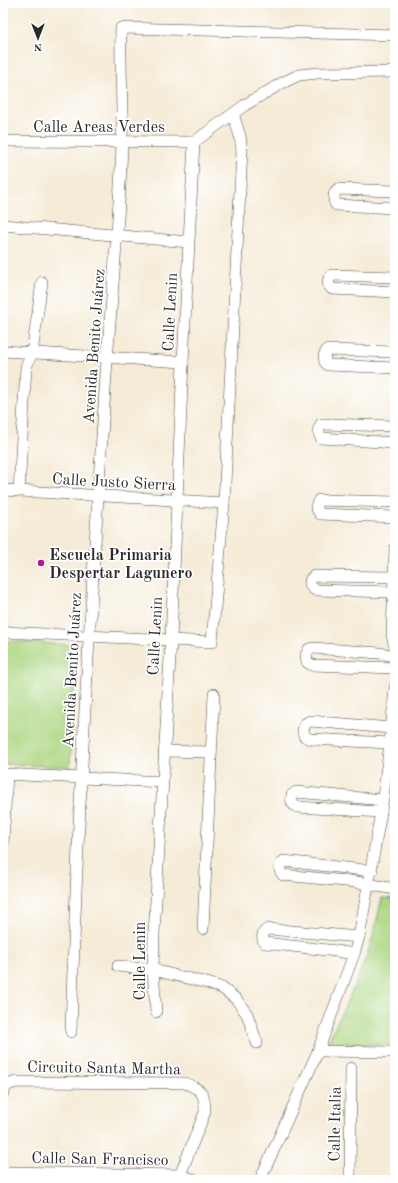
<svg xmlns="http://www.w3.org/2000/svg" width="398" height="1183" font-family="'Old Standard TT',serif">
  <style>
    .green { fill: #acd681; stroke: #6c8056 }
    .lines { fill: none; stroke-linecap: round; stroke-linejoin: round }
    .minor-casing { stroke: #494845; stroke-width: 12 }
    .minor { stroke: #fff; stroke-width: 11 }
    .poi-dot { fill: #b5179e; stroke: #fff; stroke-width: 1.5 }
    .labels { text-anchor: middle; stroke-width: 3.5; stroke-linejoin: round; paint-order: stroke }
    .street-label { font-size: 16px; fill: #2b2b2b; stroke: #fff }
    .poi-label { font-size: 16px; font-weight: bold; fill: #2b2b2b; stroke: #fff; text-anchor: start }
  </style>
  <rect width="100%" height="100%" fill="#fff"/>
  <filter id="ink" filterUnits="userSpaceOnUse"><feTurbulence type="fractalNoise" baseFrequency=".025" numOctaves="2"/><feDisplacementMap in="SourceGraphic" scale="8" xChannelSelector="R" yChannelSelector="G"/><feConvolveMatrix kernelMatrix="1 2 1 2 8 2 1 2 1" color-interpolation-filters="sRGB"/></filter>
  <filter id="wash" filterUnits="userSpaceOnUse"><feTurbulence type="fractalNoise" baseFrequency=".012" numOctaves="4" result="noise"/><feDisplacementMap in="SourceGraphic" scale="16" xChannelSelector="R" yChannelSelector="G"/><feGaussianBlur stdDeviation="0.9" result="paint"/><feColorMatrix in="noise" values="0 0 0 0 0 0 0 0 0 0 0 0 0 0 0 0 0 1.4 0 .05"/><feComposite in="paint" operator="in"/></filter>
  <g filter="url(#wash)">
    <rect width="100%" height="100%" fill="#f5ebd7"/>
    <!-- green -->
    <g class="green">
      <polygon points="3,641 77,645 70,767 3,764"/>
      <polygon points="382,898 395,899 395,1045 327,1044 358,978 372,940"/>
    </g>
  </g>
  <g filter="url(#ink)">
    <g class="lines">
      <!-- minor casing -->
      <g class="minor-casing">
        <g id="minor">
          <polyline points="3,141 194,142"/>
          <polyline points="194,142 245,105 282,83 299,75 318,73 395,72"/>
          <path d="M395,191l-57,-2c-5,4 -5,11 -2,16l59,3"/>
          <polyline points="3,225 188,242"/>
          <path d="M395,277l-63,-2c-5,4 -5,10 0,14l63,3"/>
          <polyline points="3,351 183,362"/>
          <polyline points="395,352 327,350 324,356 325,362 328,365 395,368"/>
          <polyline points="395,426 321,424 318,431 321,438 395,443"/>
          <polyline points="3,490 224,503"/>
          <polyline points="19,491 26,367 32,353 42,282"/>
          <polyline points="395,502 319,500 316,507 320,514 395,517"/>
          <polyline points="395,548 392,635 395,648"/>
          <path d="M393,592l-78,-2c-6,-4 -7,-10 -1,-14l80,1"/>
          <polyline points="3,632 212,642 224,503 242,151 240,136 233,114"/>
          <polyline points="395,656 379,653 313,648 309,649 306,655 307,662 312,665 395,668"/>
          <polyline points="390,743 310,739 304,736 303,730 305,724 310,721 391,728"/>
          <polyline points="164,751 211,752"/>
          <polyline points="3,774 163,782"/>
          <path d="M381,812l-84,-5c-6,-3 -6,-6 -5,-12l4,-3 87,8"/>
          <polyline points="3,844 7,774"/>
          <path d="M372,871l-88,-10c-5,4 -6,9 -1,14l73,7 39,7"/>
          <polyline points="203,929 214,694"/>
          <path d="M354,954l-18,-3 -71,-8c-4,-5 -3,-11 3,-14l91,8"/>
          <polyline points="118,966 153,970 207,983 222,988 236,999 247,1014 257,1043"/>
          <polyline points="156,1012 153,970 154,934 171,640 183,362 194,142"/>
          <path d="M71,1032c6,-209 19,-417 33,-626 5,-87 15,-174 18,-262 1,-38 -2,-77 -1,-116l274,7"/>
          <polyline points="318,1051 395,1052"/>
          <path d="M3,1093l4,-8 9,-3 169,1c17,7 20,10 20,29l-27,68"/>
          <polyline points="3,1172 180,1175 195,1180"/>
          <polyline points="260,1180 318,1051 354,954 359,937 381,812 390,743 395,687"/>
          <polyline points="350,1180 351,1068"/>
        </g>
      </g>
      <!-- minor -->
      <use href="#minor" class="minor"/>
    </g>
  </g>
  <!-- markers -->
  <circle class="poi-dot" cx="41" cy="563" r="4"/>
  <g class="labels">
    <!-- street labels -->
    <g class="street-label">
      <text x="99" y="132">Calle Areas Verdes</text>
      <text transform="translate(169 312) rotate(-87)" y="6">Calle Lenin</text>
      <text transform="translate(93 346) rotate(-86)" y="6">Avenida Benito Juárez</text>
      <text transform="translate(114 481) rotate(3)" y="6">Calle Justo Sierra</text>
      <text transform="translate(154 636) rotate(-87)" y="6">Calle Lenin</text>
      <text transform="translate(71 670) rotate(-87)" y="6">Avenida Benito Juárez</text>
      <text transform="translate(139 961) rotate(-90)" y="6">Calle Lenin</text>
      <text transform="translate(104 1067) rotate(1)" y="6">Circuito Santa Martha</text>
      <text transform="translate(334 1124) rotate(-89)" y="6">Calle Italia</text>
      <text transform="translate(100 1158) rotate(1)" y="6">Calle San Francisco</text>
    </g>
    <!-- poi labels -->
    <g class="poi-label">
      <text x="49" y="560">Escuela Primaria<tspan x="49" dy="18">Despertar Lagunero</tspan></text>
    </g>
  </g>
  <!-- margin -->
  <rect width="398" height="1183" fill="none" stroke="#fff" stroke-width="16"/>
  <!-- north arrow -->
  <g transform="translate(38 38) rotate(180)" stroke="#ffffff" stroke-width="3" paint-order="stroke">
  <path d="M0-3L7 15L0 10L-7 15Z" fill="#2b2b2b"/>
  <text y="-6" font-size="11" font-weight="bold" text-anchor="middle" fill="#2b2b2b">N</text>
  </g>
</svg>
